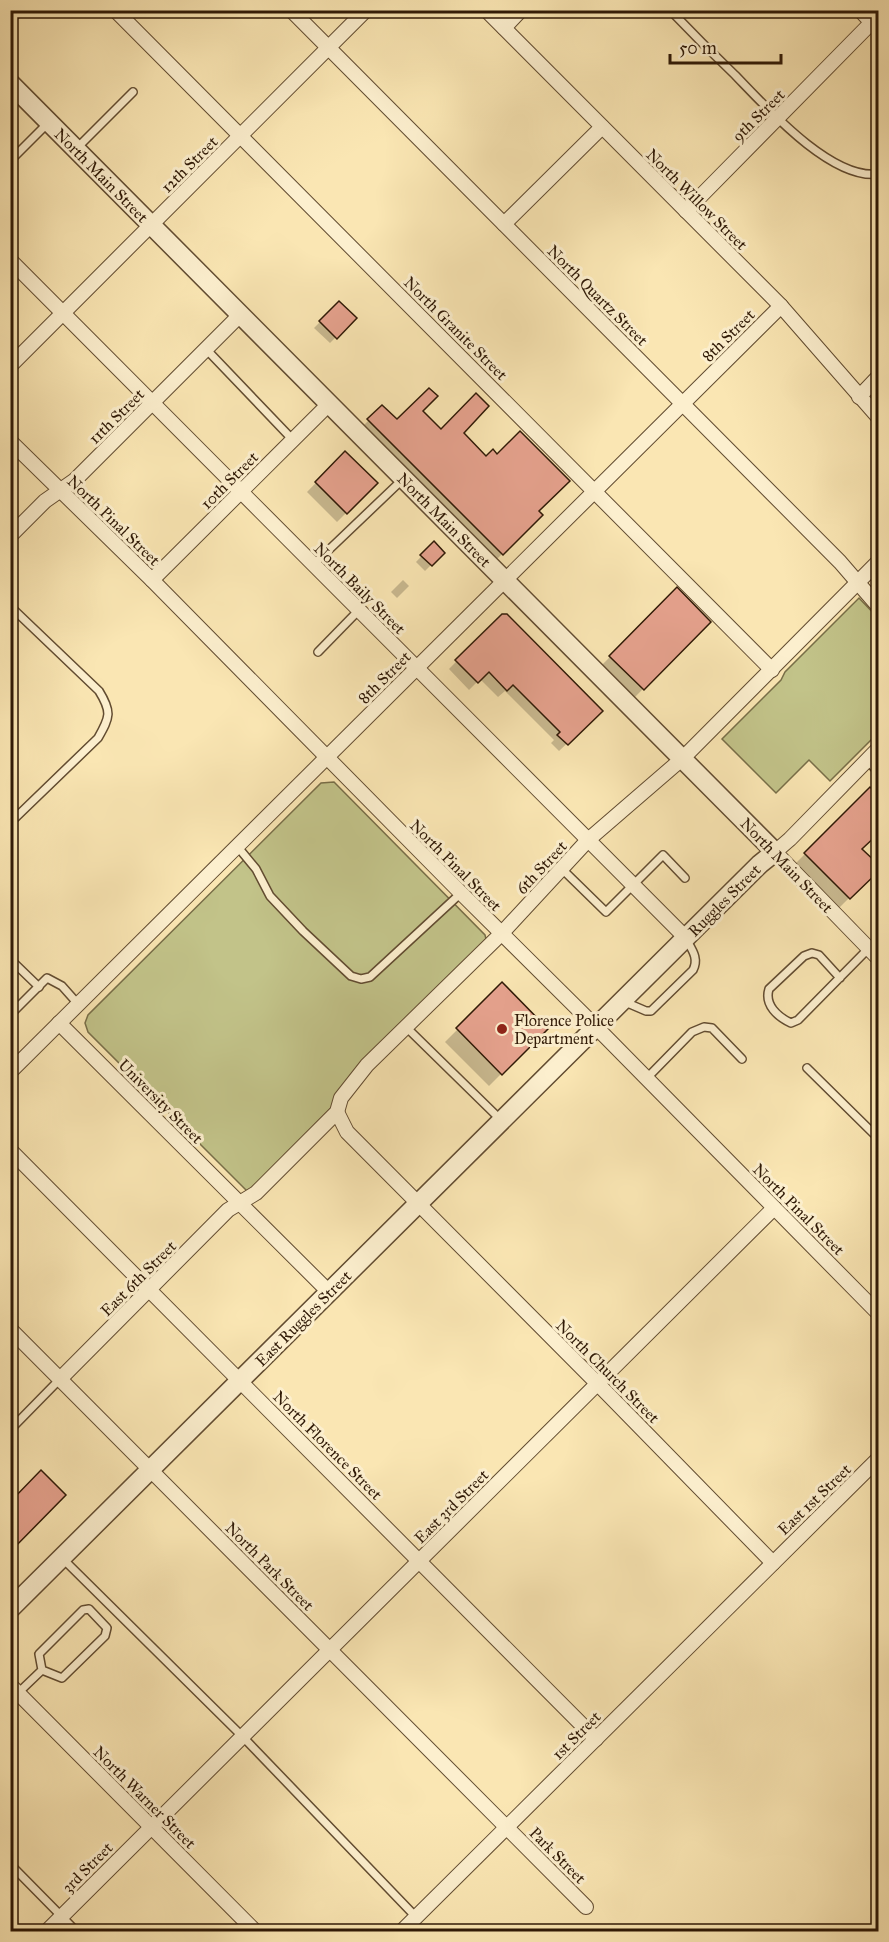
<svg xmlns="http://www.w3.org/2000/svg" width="889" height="1942" font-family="'IM FELL Great Primer',serif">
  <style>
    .green { fill: #c2c389; stroke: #786e48; stroke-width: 1.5 }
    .shadow { fill: #0003 }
    .building { fill: #e6a28e; stroke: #2f1906; stroke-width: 1.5 }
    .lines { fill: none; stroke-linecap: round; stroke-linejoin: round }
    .service-casing { stroke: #624c31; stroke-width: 10 }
    .minor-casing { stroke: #624c31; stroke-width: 16 }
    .tertiary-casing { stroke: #624c31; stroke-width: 21 }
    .service { stroke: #fcefce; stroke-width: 7 }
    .minor { stroke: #fcefce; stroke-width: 14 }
    .tertiary { stroke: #fcefce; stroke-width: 18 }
    .poi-dot { fill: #8f2418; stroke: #fcefce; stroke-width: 2 }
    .labels { text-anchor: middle; stroke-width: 6; stroke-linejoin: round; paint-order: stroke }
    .street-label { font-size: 16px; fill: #2f1906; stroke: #fcefce }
    .poi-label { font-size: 16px; fill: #2f1906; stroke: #fcefce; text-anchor: start }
  </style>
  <rect width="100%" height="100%" fill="#fae6b3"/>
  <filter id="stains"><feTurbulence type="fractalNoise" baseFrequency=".00333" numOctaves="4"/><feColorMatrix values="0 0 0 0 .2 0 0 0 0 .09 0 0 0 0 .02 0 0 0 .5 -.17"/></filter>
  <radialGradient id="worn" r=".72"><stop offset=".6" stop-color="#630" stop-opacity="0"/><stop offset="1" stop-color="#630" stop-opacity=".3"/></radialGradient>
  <!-- green -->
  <g class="green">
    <polygon points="859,598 878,618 878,733 830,781 809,760 776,793 722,739 781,680 785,672"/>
    <polygon points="334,782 485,935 487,943 332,1107 249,1193 88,1032 85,1023 88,1015 321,783"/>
  </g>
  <!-- shadow -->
  <g class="shadow">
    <polygon points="339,303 355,318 330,343 314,328"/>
    <polygon points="382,407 397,422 420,412 441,431 461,433 541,515 493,563 360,429"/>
    <polygon points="345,453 376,483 337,522 307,492"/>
    <polygon points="434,543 443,553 425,571 416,562"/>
    <polygon points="403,580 409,586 397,598 391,592"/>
    <polygon points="677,589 709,622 634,698 601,666"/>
    <polygon points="502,615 601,711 559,751 551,743 554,740 505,691 498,697 480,679 469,690 449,669"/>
    <polygon points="870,789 860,849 878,869 837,910 793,866"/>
    <polygon points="502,985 546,1029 489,1086 445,1042"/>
  </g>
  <!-- building -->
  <g class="building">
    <polygon points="339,301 357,318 337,339 319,321"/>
    <polygon points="429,388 438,396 423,411 441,429 476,393 489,406 464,433 486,456 493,449 497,454 520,431 570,481 539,511 543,515 503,555 367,419 382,405 397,419"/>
    <polygon points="345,451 378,483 347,514 315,482"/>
    <polygon points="434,541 445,553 432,566 420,555"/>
    <polygon points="677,587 711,622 644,690 609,656"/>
    <polygon points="502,614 507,614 603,711 568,745 557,735 560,732 513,685 507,691 489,672 478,683 455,660"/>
    <polygon points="870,787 879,796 879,833 862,849 879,865 879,871 850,899 804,853"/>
    <polygon points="502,982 548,1029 502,1075 456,1028"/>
    <polygon points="41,1470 66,1495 10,1552 10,1502"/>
  </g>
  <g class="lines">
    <!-- service casing -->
    <g class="service-casing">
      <g id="service">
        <path d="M670,10c21,22 43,44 65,65 31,32 96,105 143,99"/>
        <polyline points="77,148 133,92"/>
        <polyline points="10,161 49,122"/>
        <polyline points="206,349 293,440"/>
        <polyline points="314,564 402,480"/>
        <path d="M10,606l89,85c13,21 11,26 -1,47l-88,85"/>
        <polyline points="318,652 359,610"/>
        <polyline points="867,760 878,772"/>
        <polyline points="237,846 256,869 270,896 303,931 351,976 361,979 370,977 461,893"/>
        <polyline points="562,869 606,912 663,855 685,878"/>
        <polyline points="10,959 39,987"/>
        <path d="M840,978l-21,-23 -7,-2 -8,3 -35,33c-5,16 9,28 22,34l7,-3 71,-72"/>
        <path d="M625,1002l21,9h5l42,-41c6,-12 -1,-20 -7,-31"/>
        <polyline points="10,1015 47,978 62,986 78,1004"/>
        <polyline points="406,1027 502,1121"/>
        <polyline points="807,1068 878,1138"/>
        <polyline points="646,1079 692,1032 704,1027 712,1028 742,1059"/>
        <polyline points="10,1430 60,1379"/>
        <polyline points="62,1558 243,1737 416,1917"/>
        <polyline points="18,1693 42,1670 39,1654 83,1610 89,1609 107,1628 105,1636 62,1678 42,1670"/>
        <polyline points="10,1864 77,1932"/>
      </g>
    </g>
    <!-- minor casing -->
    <g class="minor-casing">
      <g id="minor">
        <polyline points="115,10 772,670"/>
        <polyline points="291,10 840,562 878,606"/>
        <polyline points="486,10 781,306 878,417"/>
        <polyline points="860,10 872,23"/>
        <polyline points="504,28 521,10"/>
        <polyline points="686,211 878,16"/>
        <polyline points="504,224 602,127"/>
        <polyline points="10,260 686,938"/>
        <polyline points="10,366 366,10"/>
        <polyline points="859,397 878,377"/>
        <polyline points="10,441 152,580 461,893 596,1027 878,1313"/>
        <polyline points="10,536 45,501 75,480 241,314"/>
        <polyline points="152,580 330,403"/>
        <polyline points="878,749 790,839 775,852 878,958"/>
        <polyline points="59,1023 329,1292"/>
        <polyline points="10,1072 781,306"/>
        <polyline points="337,1112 347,1132 598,1384 773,1563"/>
        <polyline points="10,1150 596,1739"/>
        <polyline points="10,1329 586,1907"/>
        <polyline points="60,1379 228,1210 256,1193 337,1112 341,1098 367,1065 501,934 588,840 683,758 878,562"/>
        <polyline points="10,1685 256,1932"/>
        <polyline points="46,1932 774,1208"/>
        <polyline points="401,1932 878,1459"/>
      </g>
    </g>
    <!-- tertiary casing -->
    <g class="tertiary-casing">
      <g id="tertiary">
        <polyline points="10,12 13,10"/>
        <path id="s1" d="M10,83l765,769 -15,12 -750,745"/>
      </g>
    </g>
    <!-- service -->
    <use href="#service" class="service"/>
    <!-- minor -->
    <use href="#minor" class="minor"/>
    <!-- tertiary -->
    <use href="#tertiary" class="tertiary"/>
  </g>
  <!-- markers -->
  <circle class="poi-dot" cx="502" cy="1029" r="6"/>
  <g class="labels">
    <!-- street labels -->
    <g class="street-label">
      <text transform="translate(758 115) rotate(-45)" y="6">9th Street</text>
      <text transform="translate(189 164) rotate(-45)" y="6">12th Street</text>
      <text dy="6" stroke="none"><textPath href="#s1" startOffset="130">North Main Street</textPath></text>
      <text transform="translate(697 199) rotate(45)" y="6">North Willow Street</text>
      <text transform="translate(598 295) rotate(45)" y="6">North Quartz Street</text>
      <text transform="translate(456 328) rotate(45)" y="6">North Granite Street</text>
      <text transform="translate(728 335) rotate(-45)" y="6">8th Street</text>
      <text transform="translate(116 416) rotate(-45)" y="6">11th Street</text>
      <text transform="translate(229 480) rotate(-45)" y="6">10th Street</text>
      <text transform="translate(114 520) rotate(44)" y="6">North Pinal Street</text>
      <text dy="6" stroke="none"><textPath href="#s1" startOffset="616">North Main Street</textPath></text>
      <text transform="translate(360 588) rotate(45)" y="6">North Baily Street</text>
      <text transform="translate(384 677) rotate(-45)" y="6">8th Street</text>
      <text transform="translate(456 865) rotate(45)" y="6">North Pinal Street</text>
      <text transform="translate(787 865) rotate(46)" y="6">North Main Street</text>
      <text transform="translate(541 867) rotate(-47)" y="6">6th Street</text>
      <text transform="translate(724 900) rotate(-45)" y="6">Ruggles Street</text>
      <text transform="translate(161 1101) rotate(45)" y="6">University Street</text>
      <text transform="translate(799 1209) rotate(45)" y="6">North Pinal Street</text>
      <text transform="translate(138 1278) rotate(-45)" y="6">East 6th Street</text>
      <text transform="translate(303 1318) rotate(-45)" y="6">East Ruggles Street</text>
      <text transform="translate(608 1371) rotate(45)" y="6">North Church Street</text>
      <text transform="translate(328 1445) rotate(45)" y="6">North Florence Street</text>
      <text transform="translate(814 1499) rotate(-44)" y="6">East 1st Street</text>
      <text transform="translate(451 1506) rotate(-45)" y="6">East 3rd Street</text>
      <text transform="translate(270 1566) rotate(45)" y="6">North Park Street</text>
      <text transform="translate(576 1735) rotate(-45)" y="6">1st Street</text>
      <text transform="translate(145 1797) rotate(45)" y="6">North Warner Street</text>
      <text transform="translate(558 1855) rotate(45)" y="6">Park Street</text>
      <text transform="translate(87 1867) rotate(-45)" y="6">3rd Street</text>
    </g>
    <!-- poi labels -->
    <g class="poi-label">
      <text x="514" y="1026">Florence Police<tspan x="514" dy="18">Department</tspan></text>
    </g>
  </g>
  <!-- margin -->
  <rect width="889" height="1942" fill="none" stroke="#fae6b3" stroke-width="36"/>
  <rect x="12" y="12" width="865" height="1918" fill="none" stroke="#2f1906" stroke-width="3"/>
  <rect x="18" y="18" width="853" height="1906" fill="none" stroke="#2f1906" stroke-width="1.5"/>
  <!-- scale -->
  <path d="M670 54v9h111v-9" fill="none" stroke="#2f1906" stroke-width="3"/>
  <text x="679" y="54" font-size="18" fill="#2f1906" stroke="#fcefce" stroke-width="4.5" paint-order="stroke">50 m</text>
  <rect width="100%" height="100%" filter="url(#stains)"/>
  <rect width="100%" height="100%" fill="url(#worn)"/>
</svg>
